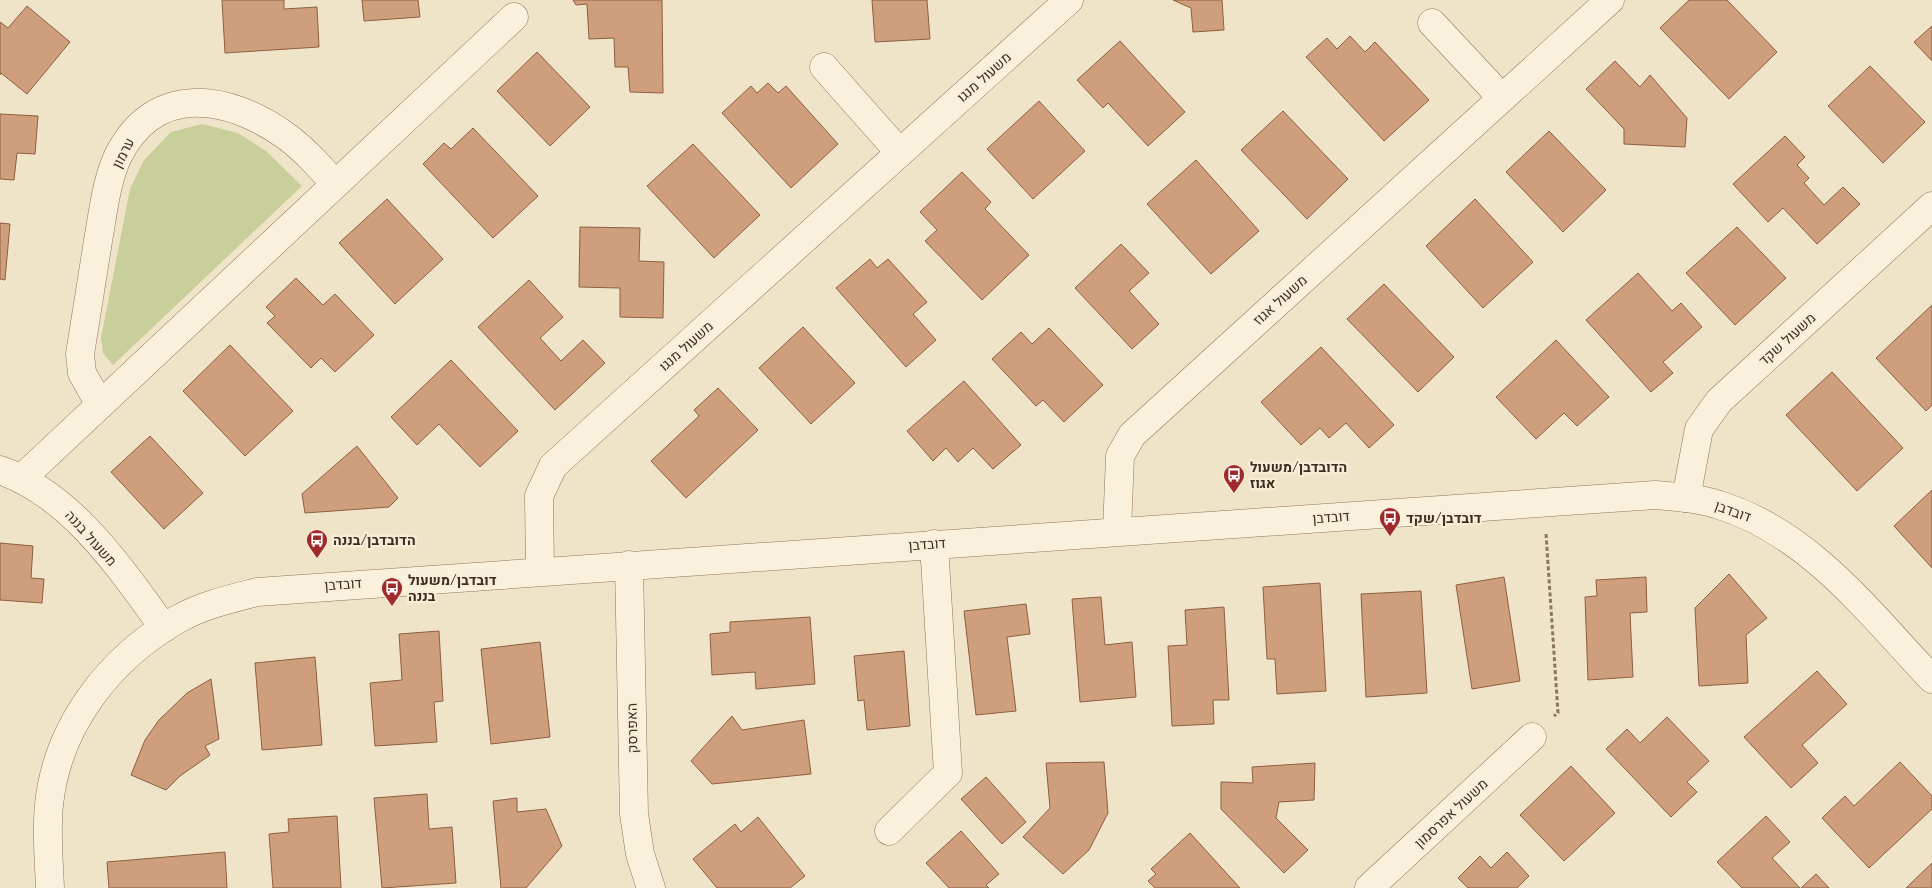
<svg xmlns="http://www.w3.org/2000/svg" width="1932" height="888" font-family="'Libre Baskerville',Heebo,serif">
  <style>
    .park { fill: #c9cf9b }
    .building { fill: #cf9f7d; stroke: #8d5f41 }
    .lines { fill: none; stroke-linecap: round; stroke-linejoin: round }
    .minor-casing { stroke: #8d765c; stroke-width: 29 }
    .path { stroke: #8d765c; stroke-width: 3; stroke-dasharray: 4 2.5; stroke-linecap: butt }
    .minor { stroke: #faf1dc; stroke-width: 28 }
    .labels { text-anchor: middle; stroke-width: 4.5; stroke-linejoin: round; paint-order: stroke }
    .street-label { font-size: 14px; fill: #3d2e20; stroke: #f7eed8 }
    .poi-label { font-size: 14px; font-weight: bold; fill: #3d2e20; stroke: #f7eed8; text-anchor: start }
  </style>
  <rect width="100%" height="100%" fill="#f0e4c8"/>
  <!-- park -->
  <polygon class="park" points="202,124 238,133 266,151 302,186 113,365 103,353 101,338 130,189 144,160 171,132"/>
  <!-- building -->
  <g class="building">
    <polygon points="222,0 284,0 284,9 317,7 319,47 225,53"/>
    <polygon points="362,0 418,0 420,17 364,21"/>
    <polygon points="573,0 662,0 663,93 630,92 628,67 615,67 614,38 589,39 587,4 576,5"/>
    <polygon points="872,0 927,0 930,39 875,42"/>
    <polygon points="1173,0 1222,0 1224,30 1193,32 1191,8"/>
    <polygon points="1689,0 1727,0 1777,52 1729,99 1660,28"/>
    <polygon points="27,6 70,42 27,94 1,73 0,75 0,22 8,28"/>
    <polygon points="1932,26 1932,61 1914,42"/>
    <polygon points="1350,36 1365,52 1375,42 1429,100 1384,141 1306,57 1327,38 1337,49"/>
    <polygon points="1120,41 1185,112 1148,146 1108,103 1103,108 1077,80"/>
    <polygon points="537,52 590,107 550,146 497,91"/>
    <polygon points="1615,61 1640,87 1650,75 1687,118 1685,147 1624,144 1624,129 1586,89"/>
    <polygon points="1870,66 1925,122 1883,163 1828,106"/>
    <polygon points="768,83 778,93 786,86 838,144 791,188 722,113 751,86 757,93"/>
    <polygon points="1039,101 1085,151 1033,199 987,149"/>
    <polygon points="1283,111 1348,179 1307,219 1241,150"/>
    <polygon points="0,114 38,116 35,154 17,153 14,180 0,179"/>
    <polygon points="473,128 538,196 493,238 423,164 444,143 451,149"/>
    <polygon points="1549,131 1606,190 1563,232 1506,172"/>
    <polygon points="1785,136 1805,157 1797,165 1809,178 1804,183 1824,205 1843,187 1860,204 1817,244 1783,208 1768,222 1733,184"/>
    <polygon points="693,144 760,215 714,258 647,186"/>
    <polygon points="1196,160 1259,231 1211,274 1147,204"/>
    <polygon points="962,172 991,202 985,209 1029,255 982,300 925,241 937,230 920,212"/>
    <polygon points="387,199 443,259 395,304 339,243"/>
    <polygon points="1475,199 1533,262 1483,308 1426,246"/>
    <polygon points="0,223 10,224 5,280 0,279"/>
    <polygon points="580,227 640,228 639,261 664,262 663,318 620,317 620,288 579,287"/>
    <polygon points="1737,227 1786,278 1735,325 1686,273"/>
    <polygon points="1121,244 1149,273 1129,291 1159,324 1132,349 1075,288"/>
    <polygon points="870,259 877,268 888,259 927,302 913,314 936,340 906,367 836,288"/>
    <polygon points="1638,273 1672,311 1681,303 1702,327 1663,362 1673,373 1651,392 1586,320"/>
    <polygon points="296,278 323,305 335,294 374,335 335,372 321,358 311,368 267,323 275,316 266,307"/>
    <polygon points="529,280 563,317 540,338 561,361 583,340 605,363 555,410 478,327"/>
    <polygon points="1384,284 1454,357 1418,392 1347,319"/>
    <polygon points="1932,305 1932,405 1926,411 1876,358"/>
    <polygon points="803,327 855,383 811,424 759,368"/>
    <polygon points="1049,328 1103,385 1064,422 1043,400 1036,406 992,359 1021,332 1032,344"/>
    <polygon points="1556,340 1609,397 1577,426 1564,413 1536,439 1496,397"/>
    <polygon points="230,345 293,411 245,456 183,391"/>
    <polygon points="1321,347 1394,425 1369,448 1346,423 1329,438 1320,428 1301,445 1261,402"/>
    <polygon points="451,360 518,431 480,467 439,424 417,445 391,417"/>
    <polygon points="1832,372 1903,448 1857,491 1786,415"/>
    <polygon points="964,381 1021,445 993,469 973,448 958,462 946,448 933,461 907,431"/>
    <polygon points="718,388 758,430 686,498 651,461 699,416 694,410"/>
    <polygon points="150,436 203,493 164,529 111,472"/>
    <polygon points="357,446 398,498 389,507 305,513 302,494"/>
    <polygon points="1932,490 1932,568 1894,526"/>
    <polygon points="0,543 33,546 31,578 44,579 42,603 0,600"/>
    <polygon points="1729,574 1767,618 1746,635 1748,683 1699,686 1695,608"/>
    <polygon points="1504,577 1520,681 1472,689 1456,585"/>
    <polygon points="1646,577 1647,612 1630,613 1633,677 1588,680 1585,597 1597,596 1596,580"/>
    <polygon points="1320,583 1326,691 1277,694 1275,659 1267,659 1263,587"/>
    <polygon points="1421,591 1427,693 1366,697 1361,594"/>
    <polygon points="1101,597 1105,645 1132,642 1136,697 1080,702 1072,599"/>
    <polygon points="1026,604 1030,634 1007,637 1016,711 976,715 964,611"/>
    <polygon points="1224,607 1229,700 1213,700 1214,724 1172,726 1168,646 1187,645 1185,610"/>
    <polygon points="810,617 815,684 756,689 755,672 712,675 710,634 730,632 730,622"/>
    <polygon points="439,631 443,701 434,702 437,742 375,746 370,683 402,680 399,634"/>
    <polygon points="540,642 550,737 491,744 481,649"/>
    <polygon points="904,651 910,726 867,730 864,700 858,701 854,656"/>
    <polygon points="315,657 322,745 262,750 255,663"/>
    <polygon points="1817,671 1847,704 1802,745 1818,763 1791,788 1744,737"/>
    <polygon points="211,679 219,739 205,746 210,755 180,776 166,790 131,775 145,740 159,720 187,693"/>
    <polygon points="732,716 742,730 804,720 811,774 712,784 691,761"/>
    <polygon points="1667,717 1709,761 1687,782 1697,792 1671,817 1606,749 1627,729 1640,743"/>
    <polygon points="1104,762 1108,813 1089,850 1063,874 1023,837 1050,808 1046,763"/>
    <polygon points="1900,762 1932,796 1932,809 1869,868 1822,818 1845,796 1854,806"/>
    <polygon points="1315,763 1314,800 1279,802 1276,818 1308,850 1284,873 1221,809 1221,782 1253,783 1252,767"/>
    <polygon points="1571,766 1615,813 1564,861 1520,815"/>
    <polygon points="986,777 1026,822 1002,844 961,799"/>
    <polygon points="427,794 429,829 452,827 456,883 382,888 374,798"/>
    <polygon points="517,798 517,812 546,809 562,846 526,888 501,888 493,801"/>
    <polygon points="337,816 341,888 273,888 269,834 289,832 288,819"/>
    <polygon points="1766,816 1790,842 1772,858 1800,888 1742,888 1717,862"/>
    <polygon points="758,817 805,876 790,888 717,888 693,859 735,824 741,832"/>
    <polygon points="961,831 999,874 986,885 989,888 949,888 926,863"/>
    <polygon points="1190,833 1240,888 1155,888 1148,881 1156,874 1151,869"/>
    <polygon points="225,852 227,888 109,888 107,862"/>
    <polygon points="1507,852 1529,876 1517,888 1468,888 1458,878 1480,856 1491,868"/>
    <polygon points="1932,863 1932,888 1906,888"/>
    <polygon points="1816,874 1829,888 1801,888"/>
  </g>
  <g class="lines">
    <!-- minor casing -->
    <g class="minor-casing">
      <g id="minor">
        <polyline points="1432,23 1502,98"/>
        <polyline points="824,67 900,153"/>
        <path d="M100,405l-18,-32 -2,-19c6,-38 12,-76 18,-113 5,-28 8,-59 20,-85 37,-74 111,-61 168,-20 19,14 34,31 49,48"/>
        <path d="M0,470c73,26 120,98 164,158"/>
        <polyline points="21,479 514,17"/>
        <polyline points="1686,498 1699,429 1719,401 1932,206"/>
        <polyline points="1117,531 1120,456 1132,435 1610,0"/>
        <polyline points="629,565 634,814 640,854 651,888"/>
        <polyline points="540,571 539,496 553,466 1069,0"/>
        <polyline points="889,831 948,773 934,544"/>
        <path d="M50,888c-1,-27 -4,-56 -1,-83 8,-80 61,-147 129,-186 25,-14 52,-20 79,-27l1398,-97c22,2 43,3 64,10 91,28 150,108 213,174"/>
        <polyline points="1369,888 1532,737"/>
      </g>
    </g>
    <!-- path -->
    <polyline class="path" points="1546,534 1558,713 1554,716"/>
    <!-- minor -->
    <use href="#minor" class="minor"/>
  </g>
  <!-- icons -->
  <defs>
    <g id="bus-pin" transform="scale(1.125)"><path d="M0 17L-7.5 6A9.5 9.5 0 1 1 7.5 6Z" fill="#9e2a2b" stroke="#f7eed8"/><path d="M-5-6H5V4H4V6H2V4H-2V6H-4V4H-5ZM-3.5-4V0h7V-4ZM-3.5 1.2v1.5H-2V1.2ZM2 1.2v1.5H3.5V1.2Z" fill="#fff"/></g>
  </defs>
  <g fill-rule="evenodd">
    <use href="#bus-pin" x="1234" y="475"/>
    <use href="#bus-pin" x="1390" y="518"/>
    <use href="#bus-pin" x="317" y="540"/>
    <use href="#bus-pin" x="392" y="588"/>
  </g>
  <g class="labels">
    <!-- street labels -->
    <g class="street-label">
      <text transform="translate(984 77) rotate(-42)" y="5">משעול מנגו</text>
      <text transform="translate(123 153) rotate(-63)" y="5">ערמון</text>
      <text transform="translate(1280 300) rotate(-42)" y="5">משעול אגוז</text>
      <text transform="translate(1787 339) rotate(-42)" y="5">משעול שקד</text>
      <text transform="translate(686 346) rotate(-42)" y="5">משעול מנגו</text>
      <text transform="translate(1733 511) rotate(20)" y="5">דובדבן</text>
      <text transform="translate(1331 517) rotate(-4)" y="5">דובדבן</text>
      <text transform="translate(91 538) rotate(48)" y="5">משעול בננה</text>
      <text transform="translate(927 544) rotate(-4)" y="5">דובדבן</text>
      <text transform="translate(343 584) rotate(-4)" y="5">דובדבן</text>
      <text transform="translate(632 728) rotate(-91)" y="5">האפרסק</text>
      <text transform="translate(1451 813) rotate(-43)" y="5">משעול אפרסמון</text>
    </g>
    <!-- poi labels -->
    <g class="poi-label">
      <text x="1250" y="472">הדובדבן/משעול<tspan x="1250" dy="16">אגוז</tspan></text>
      <text x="1406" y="523">דובדבן/שקד</text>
      <text x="333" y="545">הדובדבן/בננה</text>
      <text x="408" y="585">דובדבן/משעול<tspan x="408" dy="16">בננה</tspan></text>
    </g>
  </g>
</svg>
